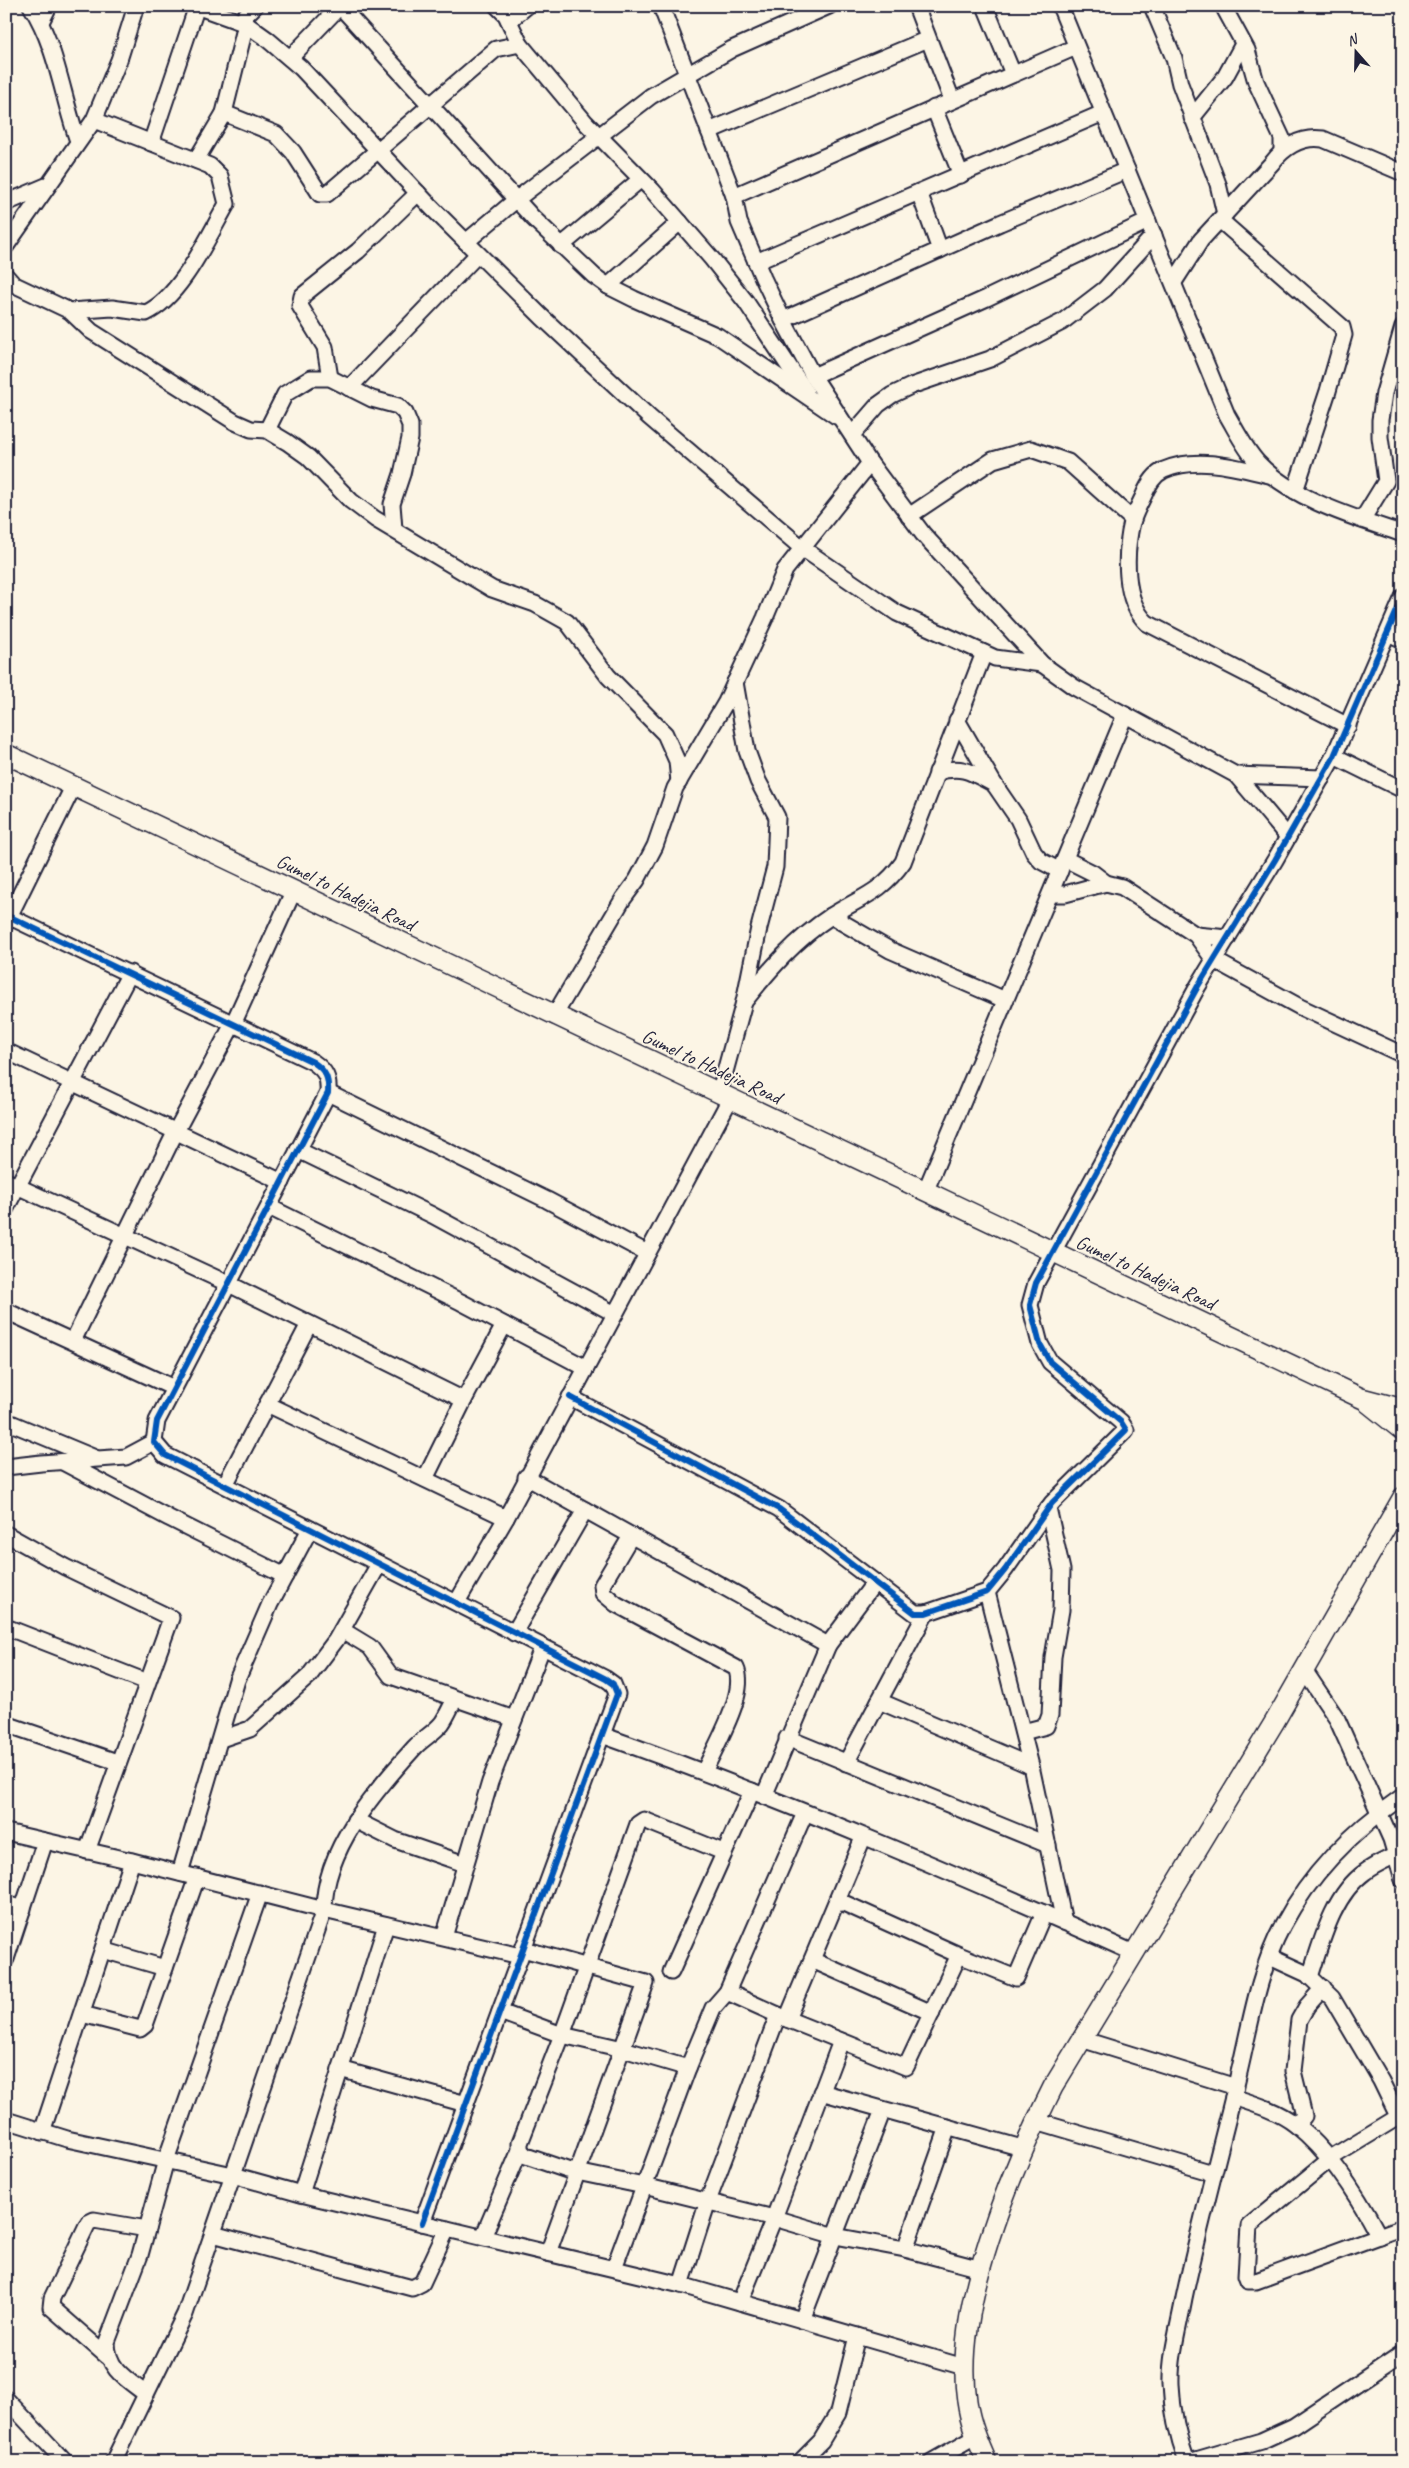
<svg xmlns="http://www.w3.org/2000/svg" width="1409" height="2468" font-family="Caveat,sans-serif">
  <style>
    .lines { fill: none; stroke-linecap: round; stroke-linejoin: round }
    .minor-casing { stroke: #22223b; stroke-width: 19 }
    .major-casing { stroke: #22223b; stroke-width: 22 }
    .minor { stroke: #fcf5e5; stroke-width: 15 }
    .major { stroke: #fcf5e5; stroke-width: 19 }
    .cycleway-casing { stroke: #fcf5e5; stroke-width: 9 }
    .cycleway { stroke: #0057b8; stroke-width: 6 }
    .labels { text-anchor: middle; stroke-width: 4; stroke-linejoin: round; paint-order: stroke }
    .street-label { font-size: 20px; fill: #22223b; stroke: #fcf5e5 }
  </style>
  <rect width="100%" height="100%" fill="#fcf5e5"/>
  <filter id="ink" filterUnits="userSpaceOnUse"><feTurbulence type="fractalNoise" baseFrequency=".02" numOctaves="2"/><feDisplacementMap in="SourceGraphic" scale="10" xChannelSelector="R" yChannelSelector="G"/><feConvolveMatrix kernelMatrix="1 2 1 2 8 2 1 2 1" color-interpolation-filters="sRGB"/></filter>
  <g filter="url(#ink)">
    <g class="lines">
      <!-- minor casing -->
      <g class="minor-casing">
        <g id="minor">
          <path d="M31,6c26,41 31,90 47,135"/>
          <polyline points="196,6 246,24 267,39 301,68 432,208 542,317 649,417 802,548 897,613 995,658 1042,664"/>
          <polyline points="340,6 533,218 594,276 608,286 634,299 718,336 836,416"/>
          <polyline points="497,6 506,15 520,44 586,123 652,190 712,259 746,302 806,392"/>
          <polyline points="661,6 734,196 739,222 763,278 783,320 813,376 870,463 923,534 1042,664 1074,687 1236,775 1288,837"/>
          <polyline points="916,6 952,100"/>
          <polyline points="985,6 1013,74"/>
          <path d="M1060,6l167,409c10,17 18,34 31,48 35,37 98,55 145,71"/>
          <polyline points="1152,6 1174,58 1180,84 1218,184 1225,214"/>
          <polyline points="1223,6 1247,50 1256,82 1282,138 1282,150"/>
          <polyline points="509,21 527,6"/>
          <polyline points="41,22 49,6"/>
          <polyline points="290,58 340,6"/>
          <polyline points="934,108 961,175"/>
          <polyline points="224,113 276,134 293,152 320,194 327,194 496,49 520,44"/>
          <polyline points="1192,118 1225,77 1243,44"/>
          <polyline points="709,131 928,39"/>
          <polyline points="151,143 197,6"/>
          <polyline points="196,160 224,113 246,24 245,16 255,6"/>
          <polyline points="919,192 940,250"/>
          <polyline points="734,196 1076,47"/>
          <polyline points="6,203 46,186"/>
          <polyline points="1220,220 1342,327 1344,335 1328,391 1295,491"/>
          <polyline points="466,242 517,199 651,96 732,49 829,6"/>
          <polyline points="6,246 94,120 119,60 136,6"/>
          <polyline points="561,246 641,179"/>
          <polyline points="756,262 1103,113"/>
          <path d="M6,276l7,8 57,27 42,-3 34,5c35,-16 62,-76 81,-109l-7,-28 -10,-10 -116,-46"/>
          <path d="M1174,282l27,-42 71,-77c13,-17 29,-27 51,-24l80,34"/>
          <polyline points="608,286 680,222"/>
          <polyline points="70,311 91,331 235,422 251,429 267,430 287,442 308,457 351,501 375,519 492,589 535,604 567,622 608,676 665,734 677,761 679,782"/>
          <polyline points="783,320 1000,223 1127,170"/>
          <polyline points="813,376 987,298 1148,221"/>
          <polyline points="330,378 325,347 300,306 302,296 358,251 418,193"/>
          <polyline points="349,388 478,254"/>
          <polyline points="267,430 285,394 311,378 330,378 372,399 398,406 405,413 410,425 410,438 402,474 392,504 394,529"/>
          <polyline points="852,435 878,405 892,395 911,386 990,359 1062,322 1105,289 1154,235"/>
          <path d="M1269,475c-34,-8 -72,-19 -105,-5 -11,5 -17,17 -21,27 -4,8 -8,16 -11,25 -7,30 -9,79 15,101l201,103"/>
          <polyline points="909,516 993,460 1031,449 1068,462 1133,520"/>
          <polyline points="1362,520 1386,481 1380,437 1380,420 1384,393 1403,327"/>
          <polyline points="1388,633 1403,640"/>
          <polyline points="957,720 994,784 1018,819 1034,853 1041,861 1060,871"/>
          <polyline points="1334,756 1403,790"/>
          <path d="M937,772c26,-7 34,0 57,12"/>
          <polyline points="1236,775 1322,778"/>
          <polyline points="1065,859 1093,873 1106,883 1122,887 1196,935 1214,960 1300,1007 1403,1055"/>
          <polyline points="1051,894 1065,894 1106,883"/>
          <path d="M6,915l307,147c13,9 16,16 15,31l-171,328 -3,21 11,13 441,224 7,5 4,10 -195,529"/>
          <polyline points="831,916 890,950 1005,1000"/>
          <polyline points="6,923 73,787"/>
          <polyline points="1196,935 1228,938"/>
          <path d="M744,1002c25,-32 52,-63 87,-86 30,-19 50,-23 72,-54l81,-209"/>
          <polyline points="554,1016 623,899 637,880 655,846 675,788 726,702 765,618 785,570 870,463"/>
          <polyline points="6,1051 282,1182"/>
          <polyline points="328,1093 547,1200 647,1253"/>
          <polyline points="719,1094 744,1002 759,928 775,867 777,817 758,781 747,751 735,682"/>
          <polyline points="298,1150 432,1215 615,1314"/>
          <polyline points="6,1181 229,1284 464,1400"/>
          <polyline points="925,1192 1125,715"/>
          <polyline points="269,1207 461,1302 586,1368"/>
          <polyline points="6,1208 130,973"/>
          <polyline points="6,1311 174,1388"/>
          <polyline points="73,1341 176,1131 234,1022 293,892"/>
          <polyline points="570,1397 779,1509 915,1613 926,1613 987,1592 1005,1570 1052,1503 1126,1430 1121,1422 1050,1362 1040,1344 1030,1305 1036,1283 1198,986 1275,860 1334,756 1403,597"/>
          <polyline points="267,1404 506,1518"/>
          <polyline points="6,1421 95,1458"/>
          <polyline points="63,1462 169,1518 285,1576"/>
          <polyline points="6,1467 41,1463 126,1457 154,1442"/>
          <polyline points="526,1477 828,1645"/>
          <polyline points="425,1479 464,1400 504,1325"/>
          <polyline points="225,1485 309,1324"/>
          <polyline points="6,1534 65,1567 171,1618 87,1851"/>
          <path d="M631,1536l-29,49 1,8 13,11 120,64c12,25 -21,78 -32,104"/>
          <polyline points="987,1592 1031,1766 1064,1922"/>
          <polyline points="457,1602 506,1518 730,1099"/>
          <polyline points="6,1627 147,1682"/>
          <polyline points="342,1630 370,1647 391,1676 514,1719"/>
          <polyline points="514,1633 585,1510"/>
          <polyline points="1304,1670 1337,1719 1391,1839 1403,1880"/>
          <polyline points="879,1701 1031,1766"/>
          <polyline points="6,1724 117,1762"/>
          <polyline points="1023,1732 1046,1726 1050,1715 1053,1657 1061,1610 1062,1570 1048,1508"/>
          <path d="M602,1735c180,64 357,140 532,218"/>
          <polyline points="787,1738 1048,1845"/>
          <polyline points="221,1739 250,1729 309,1676 336,1640 379,1564"/>
          <polyline points="846,1763 926,1613"/>
          <polyline points="764,1796 828,1645 875,1582"/>
          <polyline points="355,1820 395,1840 465,1864"/>
          <polyline points="6,1832 132,1861 324,1910 520,1956"/>
          <polyline points="180,1873 237,1680 270,1604 310,1529"/>
          <polyline points="837,1900 959,1955 1016,1978 1044,1913"/>
          <polyline points="6,1904 23,1909"/>
          <polyline points="444,1937 490,1782 542,1648"/>
          <polyline points="523,1949 646,1983 548,2253"/>
          <polyline points="103,1950 165,1968"/>
          <polyline points="1270,1957 1307,1974 1332,1998 1381,2081 1398,2116"/>
          <polyline points="6,1959 45,1841"/>
          <polyline points="812,1960 932,2013"/>
          <polyline points="671,1972 752,1791"/>
          <path d="M1310,1977c12,-37 23,-82 55,-105 9,-7 21,-12 31,-17"/>
          <polyline points="727,1992 787,2019 906,2067 959,1955"/>
          <polyline points="500,2012 562,2035 623,2049 688,2068"/>
          <polyline points="82,2014 140,2029 145,2025 197,1877"/>
          <polyline points="787,2019 863,1838"/>
          <polyline points="1081,2039 1236,2087"/>
          <polyline points="340,2069 466,2104"/>
          <polyline points="821,2092 1022,2148"/>
          <path d="M1233,2097c22,7 45,14 63,28 34,27 63,73 83,111"/>
          <polyline points="1403,2114 1334,2156 1249,2226 1246,2276 1248,2281 1256,2281 1403,2227"/>
          <polyline points="6,2120 67,2139 233,2175 301,2194 681,2285 964,2367"/>
          <polyline points="1036,2121 1213,2173"/>
          <polyline points="1296,2125 1304,2116 1293,2071 1299,2020 1307,2006 1323,1988"/>
          <polyline points="42,2132 132,1861"/>
          <polyline points="520,2150 526,2156 567,2170 644,2186 774,2218 835,2236 905,2249 981,2269"/>
          <polyline points="301,2194 386,1925"/>
          <polyline points="213,2234 412,2288 422,2283 447,2229"/>
          <polyline points="483,2237 520,2150 520,2143 562,2035 638,1824 644,1820 723,1852"/>
          <polyline points="905,2249 948,2127"/>
          <polyline points="614,2268 688,2068 713,2008 727,1992 805,1813"/>
          <polyline points="681,2285 708,2201 778,2015"/>
          <polyline points="740,2302 774,2218 841,2041"/>
          <polyline points="802,2320 883,2110"/>
          <polyline points="107,2356 51,2307 52,2298 88,2223 94,2220 147,2229"/>
          <path d="M146,2394c-20,-15 -39,-25 -39,-52l33,-87 26,-95 94,-267"/>
          <polyline points="6,2399 65,2462"/>
          <path d="M113,2462l72,-148 139,-404c0,-61 51,-119 90,-162 8,-9 20,-15 28,-25 5,-7 9,-17 13,-24"/>
          <polyline points="800,2462 821,2441 838,2413 857,2336"/>
          <polyline points="931,2462 975,2437"/>
          <path d="M1187,2462c-9,-24 -15,-52 -16,-78 -1,-28 8,-58 13,-86 15,-70 34,-140 51,-209 14,-54 21,-114 48,-164 28,-53 71,-95 120,-129"/>
          <polyline points="1189,2462 1261,2441 1294,2426 1403,2353"/>
        </g>
      </g>
      <!-- major casing -->
      <g class="major-casing">
        <g id="major">
          <polyline points="6,754 1361,1398 1403,1409"/>
          <polyline points="1368,1403 1403,1431"/>
          <path d="M987,2462c-9,-20 -17,-39 -20,-61 -14,-95 44,-230 86,-314l222,-366 128,-224"/>
        </g>
      </g>
      <!-- minor -->
      <use href="#minor" class="minor"/>
      <!-- major -->
      <use href="#major" class="major"/>
      <!-- cycleway casing -->
      <g class="cycleway-casing">
        <g id="cycleway">
          <path d="M6,915l307,147c13,9 16,16 15,31l-171,328 -3,21 11,13 441,224 7,5 4,10 -195,529"/>
          <polyline points="570,1397 779,1509 915,1613 926,1613 987,1592 1005,1570 1052,1503 1126,1430 1121,1422 1050,1362 1040,1344 1030,1305 1036,1283 1198,986 1275,860 1334,756 1403,597"/>
        </g>
      </g>
      <!-- cycleway -->
      <use href="#cycleway" class="cycleway"/>
    </g>
  </g>
  <g class="labels">
    <!-- street labels -->
    <g class="street-label">
      <text transform="translate(346 892) rotate(26)" y="7">Gumel to Hadejia Road</text>
      <text transform="translate(712 1066) rotate(25)" y="7">Gumel to Hadejia Road</text>
      <text transform="translate(1146 1272) rotate(25)" y="7">Gumel to Hadejia Road</text>
    </g>
  </g>
  <!-- margin -->
  <rect width="1409" height="2468" fill="none" stroke="#fcf5e5" stroke-width="25"/>
  <rect x="12" y="12" width="1384" height="2443" fill="none" stroke="#22223b" stroke-width="2" filter="url(#ink)"/>
  <!-- north arrow -->
  <g transform="translate(1356 52) rotate(340)" stroke="#fcf5e5" stroke-width="4" paint-order="stroke">
  <path d="M0-4L9 19L0 12L-9 19Z" fill="#22223b"/>
  <text y="-8" font-size="14" font-weight="bold" text-anchor="middle" fill="#22223b">N</text>
  </g>
</svg>
